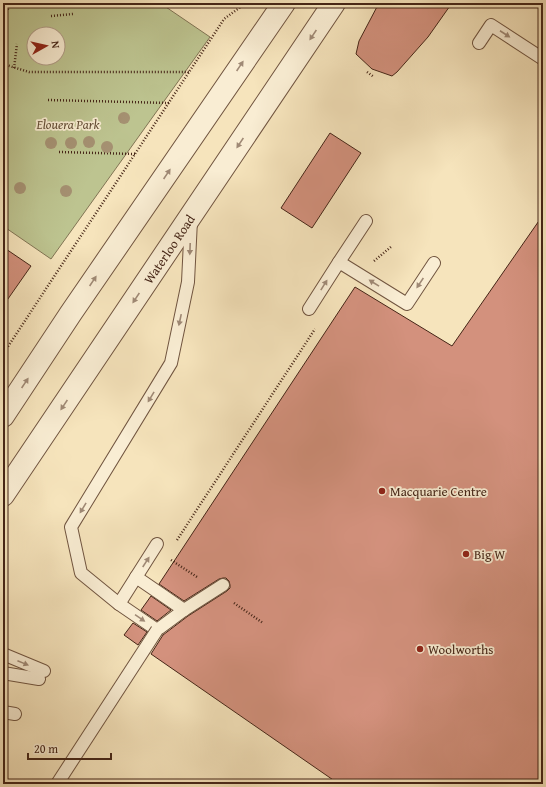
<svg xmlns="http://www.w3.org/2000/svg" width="546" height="787" font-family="'Gentium Book Plus',serif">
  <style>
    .green { fill: #bdc490; stroke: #817454; fill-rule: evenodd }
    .building { fill: #d3917d; stroke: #452517 }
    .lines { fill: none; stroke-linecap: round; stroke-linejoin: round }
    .service-casing { stroke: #715540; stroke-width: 14 }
    .tertiary-casing { stroke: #715540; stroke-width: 24 }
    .path { stroke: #452517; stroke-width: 2.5; stroke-dasharray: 1 2; stroke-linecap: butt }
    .service { stroke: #f9edd3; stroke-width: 12 }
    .tertiary { stroke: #f9edd3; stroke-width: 22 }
    .service-bridge-casing { stroke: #715540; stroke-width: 14; stroke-linecap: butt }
    .service-bridge { stroke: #f9edd3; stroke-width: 12 }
    .tree { fill: #a59172 }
    .oneway { fill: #9f8975 }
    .poi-dot { fill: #8f2418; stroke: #f9edd3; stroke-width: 1.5 }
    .labels { text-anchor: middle; stroke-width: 3.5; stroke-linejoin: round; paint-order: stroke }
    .park-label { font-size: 13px; font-style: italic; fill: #634d35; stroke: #f9edd3 }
    .street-label { font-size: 13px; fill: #452517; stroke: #f9edd3 }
    .poi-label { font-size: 13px; fill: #452517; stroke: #f9edd3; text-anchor: start }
  </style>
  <rect width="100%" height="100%" fill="#f6e4bc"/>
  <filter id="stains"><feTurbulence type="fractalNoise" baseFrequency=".005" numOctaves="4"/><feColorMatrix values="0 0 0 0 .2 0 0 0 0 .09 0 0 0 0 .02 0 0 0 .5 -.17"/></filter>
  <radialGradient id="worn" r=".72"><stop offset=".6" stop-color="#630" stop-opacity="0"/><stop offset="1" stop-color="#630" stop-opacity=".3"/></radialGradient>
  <!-- green -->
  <path class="green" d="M3,3h157l50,34 -159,222 -48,-33zM34,34h24v24h-24z"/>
  <!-- building -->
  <g class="building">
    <polygon points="379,3 452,3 428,37 397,72 392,76 372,69 356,54 359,41"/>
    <polygon points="330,133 361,153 312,228 281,208"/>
    <polygon points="543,215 543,784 339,784 151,654 163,635 188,616 227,591 230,588 230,585 229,581 226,578 223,578 219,579 184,601 159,584 355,287 452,346"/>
    <polygon points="3,247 31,266 3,306"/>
    <polygon points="151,596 171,610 157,621 141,610"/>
    <polygon points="133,623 147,632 138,645 124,635"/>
  </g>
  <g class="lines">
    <!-- service casing -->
    <g class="service-casing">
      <g id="service">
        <polyline points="479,43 491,25 543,59"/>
        <polyline points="191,220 188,282 171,363 71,527 81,573 119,604 157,630 184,610 223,585"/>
        <polyline points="366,221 339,262 407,304 434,263"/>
        <polyline points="309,309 339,262"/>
        <polyline points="136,577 184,610"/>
        <polyline points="119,604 157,544"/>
        <polyline points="3,654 44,671"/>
        <polyline points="3,673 39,679"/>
        <polyline points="3,712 15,714"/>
      </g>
    </g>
    <!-- tertiary casing -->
    <g class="tertiary-casing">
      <g id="tertiary">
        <polyline points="3,416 71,313 284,3"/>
        <polyline points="3,495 334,3"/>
      </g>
    </g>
    <!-- path -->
    <g class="path">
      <polyline points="7,3 8,10"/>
      <polyline points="51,16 73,14"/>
      <polyline points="3,64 29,72 189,72"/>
      <polyline points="14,68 17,44"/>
      <polyline points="367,72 374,77"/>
      <polyline points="48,100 169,103"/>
      <polyline points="59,152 135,154"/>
      <polyline points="374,261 392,246"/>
      <polyline points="3,354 224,19 246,3"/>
      <polyline points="177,540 315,329"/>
      <polyline points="171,560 197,577"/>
      <polyline points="234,603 263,623"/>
    </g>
    <!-- service -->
    <use href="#service" class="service"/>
    <!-- tertiary -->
    <use href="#tertiary" class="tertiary"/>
    <!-- service-bridge casing -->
    <g class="service-bridge-casing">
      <polyline id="service-bridge" points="57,784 157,630"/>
    </g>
    <!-- service-bridge -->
    <use href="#service-bridge" class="service-bridge"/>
  </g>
  <!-- trees -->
  <g class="tree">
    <circle cx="124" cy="118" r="6"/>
    <circle cx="89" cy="142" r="6"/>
    <circle cx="51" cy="143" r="6"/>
    <circle cx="71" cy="143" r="6"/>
    <circle cx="107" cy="147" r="6"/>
    <circle cx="20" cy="188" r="6"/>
    <circle cx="66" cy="191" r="6"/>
  </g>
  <!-- one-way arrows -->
  <defs><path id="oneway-solid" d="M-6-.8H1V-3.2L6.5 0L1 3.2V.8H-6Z"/></defs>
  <g class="oneway">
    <use href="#oneway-solid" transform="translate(505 34) rotate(33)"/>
    <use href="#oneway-solid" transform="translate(313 35) rotate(124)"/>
    <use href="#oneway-solid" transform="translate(240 66) rotate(-56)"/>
    <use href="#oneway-solid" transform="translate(240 143) rotate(124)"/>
    <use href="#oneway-solid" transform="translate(167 174) rotate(-56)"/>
    <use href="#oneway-solid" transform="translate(190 249) rotate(92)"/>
    <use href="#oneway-solid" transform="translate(93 281) rotate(-56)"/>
    <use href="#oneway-solid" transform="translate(374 283) rotate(-148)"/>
    <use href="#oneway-solid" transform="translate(420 283) rotate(124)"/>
    <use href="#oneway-solid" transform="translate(324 285) rotate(-58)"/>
    <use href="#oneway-solid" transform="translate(136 298) rotate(124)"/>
    <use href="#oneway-solid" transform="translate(180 320) rotate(102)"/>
    <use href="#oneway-solid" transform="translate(25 383) rotate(-56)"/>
    <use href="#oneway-solid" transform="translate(151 397) rotate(121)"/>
    <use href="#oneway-solid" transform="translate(64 405) rotate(124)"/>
    <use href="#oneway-solid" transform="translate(83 508) rotate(121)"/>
    <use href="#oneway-solid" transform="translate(146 562) rotate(-57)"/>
    <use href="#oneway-solid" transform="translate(140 618) rotate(34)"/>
    <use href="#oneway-solid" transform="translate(23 663) rotate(22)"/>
  </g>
  <!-- markers -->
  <g class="poi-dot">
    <circle cx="382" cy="491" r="4"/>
    <circle cx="466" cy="554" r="4"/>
    <circle cx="420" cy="649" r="4"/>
  </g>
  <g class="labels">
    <!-- park labels -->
    <g class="park-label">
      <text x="68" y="129">Elouera Park</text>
    </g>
    <!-- street labels -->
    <g class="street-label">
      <text transform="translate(169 249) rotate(-56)" y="5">Waterloo Road</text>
    </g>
    <!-- poi labels -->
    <g class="poi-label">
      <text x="390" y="496">Macquarie Centre</text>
      <text x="474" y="559">Big W</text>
      <text x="428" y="654">Woolworths</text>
    </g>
  </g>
  <!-- margin -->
  <rect width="546" height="787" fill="none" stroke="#f6e4bc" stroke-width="16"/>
  <rect x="4" y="4" width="538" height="779" fill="none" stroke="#452517" stroke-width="2"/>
  <rect x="8" y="8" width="530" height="771" fill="none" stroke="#452517"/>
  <!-- north arrow -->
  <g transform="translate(46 46) rotate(82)"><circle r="19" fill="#f9edd3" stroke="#b19d88"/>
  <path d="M0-3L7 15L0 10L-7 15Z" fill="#8f2418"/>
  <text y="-6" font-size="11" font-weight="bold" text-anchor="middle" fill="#452517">N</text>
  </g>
  <!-- scale -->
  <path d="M28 753v6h83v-6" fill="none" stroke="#452517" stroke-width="2"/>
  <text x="34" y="753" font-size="12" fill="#452517" stroke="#f9edd3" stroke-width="3" paint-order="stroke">20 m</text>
  <rect width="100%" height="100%" filter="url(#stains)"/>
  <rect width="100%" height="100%" fill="url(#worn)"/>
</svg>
